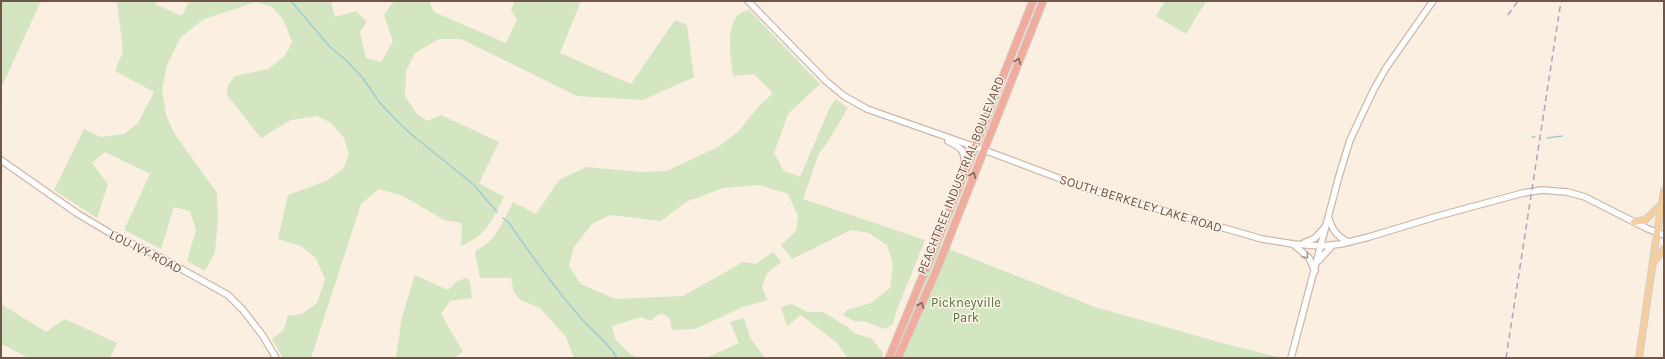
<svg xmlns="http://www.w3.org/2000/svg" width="1665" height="359" font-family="Karla,sans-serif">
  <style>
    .green { fill: #d3e6c1 }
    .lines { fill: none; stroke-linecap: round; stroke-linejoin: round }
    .stream { stroke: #9fced2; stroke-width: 1.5 }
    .secondary-casing { stroke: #cfb7aa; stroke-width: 8 }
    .primary-casing { stroke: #d7cfcc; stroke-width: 8 }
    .highway-casing { stroke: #d7cfcc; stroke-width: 9 }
    .secondary { stroke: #fff; stroke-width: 5.5 }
    .primary { stroke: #f4ce9e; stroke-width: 6 }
    .highway { stroke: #f0ac9c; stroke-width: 7 }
    .rail { stroke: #b0a2c1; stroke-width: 1.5; stroke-dasharray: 6 4; stroke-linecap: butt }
    .oneway { stroke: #89665a }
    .oneway2 { stroke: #a99992 }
    .labels { text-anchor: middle; stroke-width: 3; stroke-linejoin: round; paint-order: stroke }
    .street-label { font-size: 13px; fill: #6f554a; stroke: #fdf3e7 }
    .park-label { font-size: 13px; fill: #557443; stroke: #fdf3e7 }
  </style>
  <rect width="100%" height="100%" fill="#faefe1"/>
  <!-- green -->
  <g class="green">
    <polygon points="1,1 41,1 1,88"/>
    <path d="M117,1h39l-1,3 27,12 7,-15h142l4,16 21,-6 11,11 -7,10 6,26 15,4 12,-21 -9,-26 8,-12 5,-2h32l5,11 72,31 11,-23 -6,-10 4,-9h66l-21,52 71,31 44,-64 12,5 7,52 -51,23 -66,-4 -116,-57h-22l-24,14 -9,18 -1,25 12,18 11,7 13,-6 58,27 -20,41 25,14c-12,23 -17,38 -43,49l1,-23 -18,-3 -43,-25 -22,-6 -18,15 -50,154h-28l-11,-19 11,-8 5,-15 14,-2 15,-11 8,-24 -9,-21 -15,-12 -23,-7 10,-44 38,-14 17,-12 6,-15 -5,-16 -13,-15 -14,-7 -26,4 -30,18 -34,-43 1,-10 7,-9 33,-7 17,-13 7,-14 -9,-23 -11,-12 -16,-5 -52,17 -23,18 -14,28 -5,24 4,26 8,18 43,60 1,27 -3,32 -10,19 -18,-10 9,-31 -6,-19 -16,-4 -13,42 -37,-19 26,-56 -45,-22 -13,11 16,21 -11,34 -43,-28 30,-61 17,8 23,-3 14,-11 16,-31 -39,-21 8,-19z"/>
    <polygon points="1165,1 1206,1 1186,34 1156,16"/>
    <path d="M749,10l71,74 -32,30 -14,39 10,18 16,6 30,-70 6,-8 12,9 -23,38 -6,7 -16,46 122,41 -29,72 -3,12 -8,5 -22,-8 -7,1 -13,-7 4,-5 24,-7 19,-15 3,-24 -6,-19 -18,-12 -18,-3 -59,29 -11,-14 15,-14 2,-15 -10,-22 -28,-9 -37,3 -37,14 -25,19 -51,-6 -18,9 -18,23 -5,19 12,18 34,15 68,-3 60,-34 13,2 17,-12 8,10 -14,11 -5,14 5,13 -24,7 -48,22 -23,1 -1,-2c1,-14 -12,-19 -20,-7l-10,-4 -29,9 3,13 15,15 8,4h-64l-8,-21 -26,-29 -19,-8 -7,-7 -3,-15h-31l-5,-25 1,-3c20,-8 28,-31 37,-48l23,12 23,-34 27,-13 54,5 27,-1 51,-24 21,-16 20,-25 14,-13 -19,-19 -21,2c-2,-18 -11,-62 16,-66z"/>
    <polygon points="939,245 1095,307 1222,343 1282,358 892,358"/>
    <polygon points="415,275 448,290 457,281 467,278 470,282 472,298 450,301 441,314 463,352 453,358 396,358 402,317"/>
    <path d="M1,304l45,28 19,-13 52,24 -7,15h-81c-11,-4 -17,-10 -28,-14z"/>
    <polygon points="792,304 807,312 823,312 849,328 854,333 872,339 883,353 881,358 848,358 836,342 801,315 787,326 781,307"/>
    <polygon points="744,318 751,339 765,358 706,358 739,343 730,322"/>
  </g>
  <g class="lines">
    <!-- stream -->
    <g class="stream">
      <polyline points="291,1 330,47 347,61 362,77 380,103 396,120 411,134 473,184 497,212"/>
      <polyline points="1532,137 1535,137"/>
      <polyline points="1547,138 1562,136"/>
      <path d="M503,218l6,5c22,32 45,64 71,94 12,14 28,25 37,41"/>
    </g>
    <!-- secondary casing -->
    <g class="secondary-casing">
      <g id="secondary">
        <polyline points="748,1 826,81 844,96 867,109 984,150 1085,188 1262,239 1293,244 1321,246 1341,244 1369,237 1438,216 1523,193 1542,190 1567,192 1585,197 1648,229 1664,235"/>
        <path d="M948,141c16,8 18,11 15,29"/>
        <polyline points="1,160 78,214 110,233 158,256 228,295 243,310 263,336 276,358"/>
        <path d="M1329,219c4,12 8,17 19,23"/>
        <polyline points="1304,243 1315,238 1325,227"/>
        <polyline points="1293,244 1309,258 1315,271"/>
        <polyline points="1318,261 1333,245"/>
        <polyline points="1291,358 1339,176 1350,140 1374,89 1386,68 1433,1"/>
      </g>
    </g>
    <!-- primary casing -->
    <g class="primary-casing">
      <g id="primary">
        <polyline points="1634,222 1645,220 1662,204"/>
        <polyline points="1653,263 1664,249"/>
        <polyline points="1639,358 1657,233 1664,191"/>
      </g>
    </g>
    <!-- highway casing -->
    <g class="highway-casing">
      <g id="highway">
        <polyline points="889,358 943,227 1033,1"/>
        <polyline points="898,358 937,269 1043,1"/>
      </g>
    </g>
    <!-- secondary -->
    <use href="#secondary" class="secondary"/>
    <!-- primary -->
    <use href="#primary" class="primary"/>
    <!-- highway -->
    <use href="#highway" class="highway"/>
    <!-- rail -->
    <g class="rail">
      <polyline points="1508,15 1518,1"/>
      <polyline points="1506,358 1561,1"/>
    </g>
  </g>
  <!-- one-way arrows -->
  <defs><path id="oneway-chevron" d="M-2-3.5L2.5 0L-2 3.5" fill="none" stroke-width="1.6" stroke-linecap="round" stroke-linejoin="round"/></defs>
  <g class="oneway">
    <use href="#oneway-chevron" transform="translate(1018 61) rotate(-68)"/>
    <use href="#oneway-chevron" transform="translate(973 175) rotate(-68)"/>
    <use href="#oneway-chevron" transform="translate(921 305) rotate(-67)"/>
  </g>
  <use class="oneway2" href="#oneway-chevron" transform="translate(1306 256) rotate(49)"/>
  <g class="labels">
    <!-- street labels -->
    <g class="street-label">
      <text transform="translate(960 175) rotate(-68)" y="5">PEACHTREE INDUSTRIAL BOULEVARD</text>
      <text transform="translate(1141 203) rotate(17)" y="5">SOUTH BERKELEY LAKE ROAD</text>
      <text transform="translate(146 251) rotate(27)" y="5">LOU IVY ROAD</text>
    </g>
    <!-- park labels -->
    <g class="park-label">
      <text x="966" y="307">Pickneyville<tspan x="966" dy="15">Park</tspan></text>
    </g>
  </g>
  <!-- border -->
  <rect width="1665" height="359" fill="none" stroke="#6f554a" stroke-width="4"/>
</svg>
